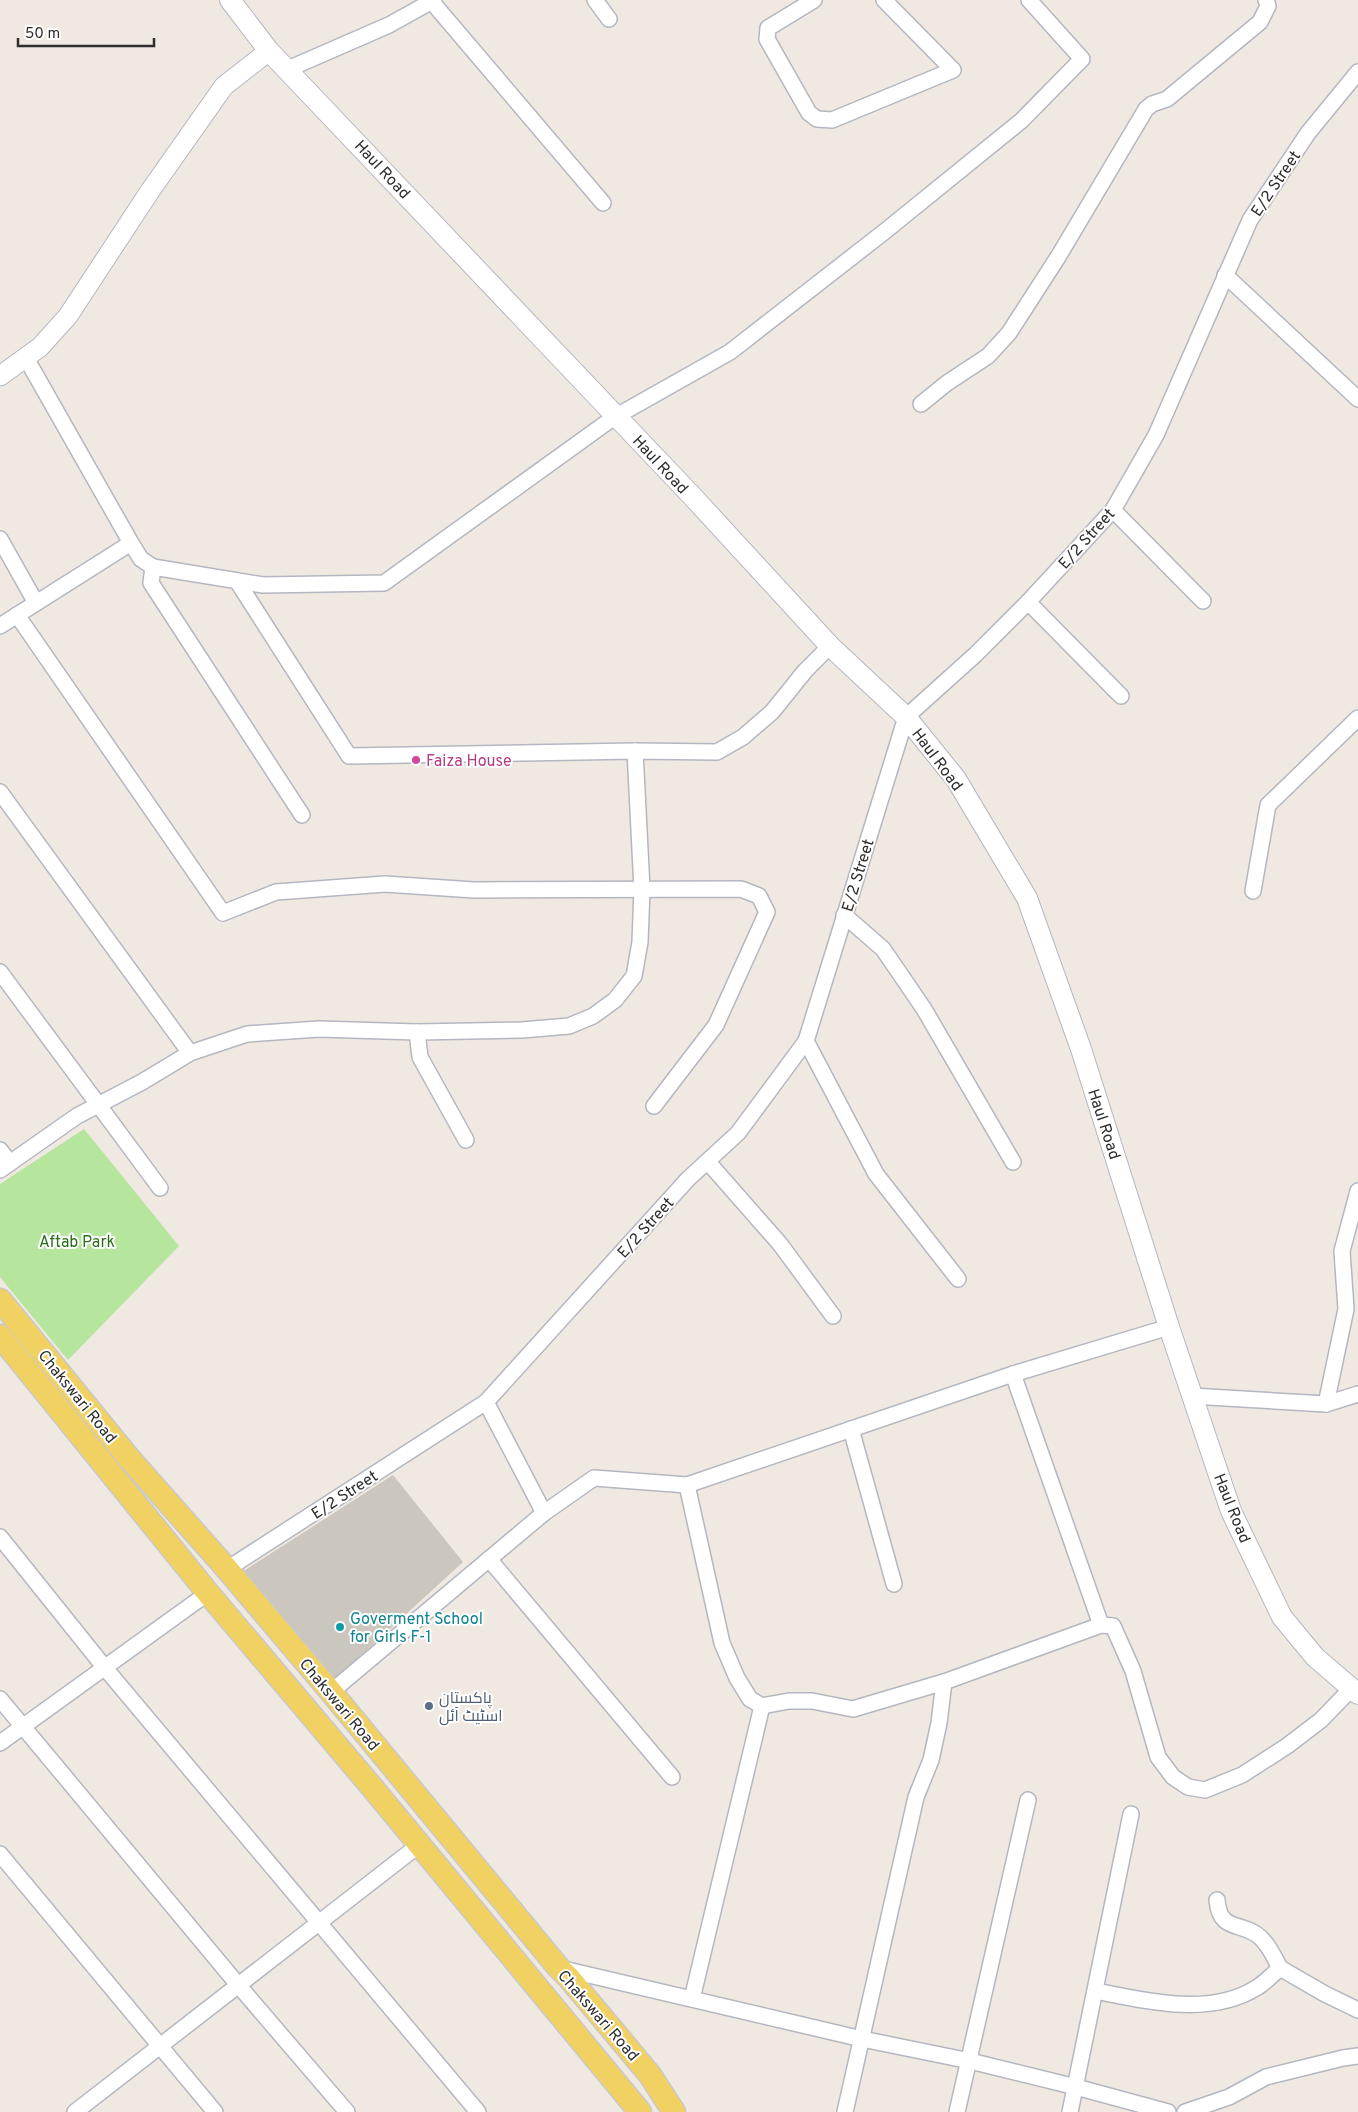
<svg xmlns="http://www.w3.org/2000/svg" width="1358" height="2112" font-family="Overpass,Cairo,sans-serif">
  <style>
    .green { fill: #b6e59e }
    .building { fill: #cbc7bf }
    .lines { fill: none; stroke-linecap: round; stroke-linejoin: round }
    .minor-casing { stroke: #b4b7c1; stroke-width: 18 }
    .tertiary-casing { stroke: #b4b7c1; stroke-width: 21 }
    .secondary-casing { stroke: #b4b7c1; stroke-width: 22 }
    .primary-casing { stroke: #c9c9c9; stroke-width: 25 }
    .minor { stroke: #fff; stroke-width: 15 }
    .tertiary { stroke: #fff; stroke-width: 19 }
    .secondary { stroke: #fff; stroke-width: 20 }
    .primary { stroke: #f2d163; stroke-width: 22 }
    .hotel-dot { fill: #d1479c; stroke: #fff; stroke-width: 2 }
    .culture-dot { fill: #0f9aa8; stroke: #fff; stroke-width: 2 }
    .service-dot { fill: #5c6f8a; stroke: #fff; stroke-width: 2 }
    .labels { text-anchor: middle; stroke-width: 4; stroke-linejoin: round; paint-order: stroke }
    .street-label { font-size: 16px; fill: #2e2e2e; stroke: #fff }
    .hotel-label { font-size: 16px; fill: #b23c85; stroke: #fff; text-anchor: start }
    .park-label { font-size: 16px; fill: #2c6e1b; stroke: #fff }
    .culture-label { font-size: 16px; fill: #0d838f; stroke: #fff; text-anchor: start }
    .service-label { font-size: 16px; fill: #4e5e75; stroke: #fff; text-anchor: start }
  </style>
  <rect width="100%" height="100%" fill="#efe9e1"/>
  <!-- green -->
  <polygon class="green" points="84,1129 179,1246 68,1360 0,1277 0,1184"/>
  <!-- building -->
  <polygon class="building" points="393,1475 463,1562 332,1682 242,1572"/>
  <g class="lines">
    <!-- minor casing -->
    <g class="minor-casing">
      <g id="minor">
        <polyline points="595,0 609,19"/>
        <polyline points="814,0 768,28 767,39 809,113 817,119 832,120 953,70 884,0"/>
        <polyline points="432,2 603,203"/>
        <polyline points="288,69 389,25 434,0"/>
        <polyline points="1225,275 1358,399"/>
        <polyline points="26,358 131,543 141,559 153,567 263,585 384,583 613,418 730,352 884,232 1021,121 1082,59 1029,0"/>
        <polyline points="921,404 947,383 988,356 1009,333 1058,257 1146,109 1152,104 1167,99 1260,22 1268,6 1266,0"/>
        <polyline points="1113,510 1203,601"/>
        <polyline points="0,539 36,603"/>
        <polyline points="153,567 151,583 302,815"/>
        <polyline points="237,581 349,756 635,751 717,752 743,737 772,712 805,671 830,646"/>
        <polyline points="1028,602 1121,696"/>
        <polyline points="17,615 223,913 276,892 385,884 474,890 741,889 759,896 767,912 716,1025 654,1106"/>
        <polyline points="0,626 131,543"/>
        <polyline points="0,792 190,1053"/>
        <polyline points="1253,891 1268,805 1358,718"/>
        <polyline points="844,915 883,949 924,1009 1013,1162"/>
        <polyline points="0,972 160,1188"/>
        <polyline points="417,1032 420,1057 466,1140"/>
        <polyline points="806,1041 876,1174 958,1279"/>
        <polyline points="0,1150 10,1163"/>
        <polyline points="708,1162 780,1244 833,1316"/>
        <polyline points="0,1170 77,1116 142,1082 190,1053 247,1034 319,1029 417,1032 522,1030 569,1026 593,1016 615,1000 634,976 640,942 642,889 635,751"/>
        <polyline points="1013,1374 1101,1625 1113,1626 1133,1671 1158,1757 1173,1777 1188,1787 1205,1790 1242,1775 1287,1746 1321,1720 1351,1689"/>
        <polyline points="1192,1396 1326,1404 1358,1394"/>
        <polyline points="486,1402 544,1513"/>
        <polyline points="1326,1404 1346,1309 1342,1251 1358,1191"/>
        <polyline points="851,1429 894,1584"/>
        <polyline points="687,1485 722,1643 737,1678 750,1699 762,1706 789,1701 812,1701 853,1709 944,1682 1101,1625"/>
        <polyline points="0,1537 105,1668 478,2112"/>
        <polyline points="489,1559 672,1777"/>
        <polyline points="227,1569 486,1402 688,1179 738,1133 806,1041 906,717 975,655 1028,602 1113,510 1156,435 1250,220 1308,133 1358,72"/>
        <polyline points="331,1692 544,1513 594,1478 687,1485 1013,1374 1169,1327"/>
        <polyline points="0,1699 239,1986 347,2112"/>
        <polyline points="0,1743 208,1593"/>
        <polyline points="0,1854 215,2112"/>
        <path d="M1217,1900c3,34 25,20 44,38 9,9 13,19 19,30"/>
        <polyline points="559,1968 862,2039 970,2061 1076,2087 1168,2112"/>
        <path d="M1096,1991c49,10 114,26 160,-3 9,-5 16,-13 24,-20l45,26 33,16"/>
        <polyline points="692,1999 762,1706"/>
        <polyline points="75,2112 419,1845"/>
        <polyline points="845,2112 916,1797 931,1760 939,1723 944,1682"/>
        <polyline points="957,2112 1028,1800"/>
        <polyline points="1070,2112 1131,1814"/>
        <polyline points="1185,2112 1229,2097 1266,2077 1343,2058 1358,2056"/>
      </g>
    </g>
    <!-- tertiary casing -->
    <g class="tertiary-casing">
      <polyline id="tertiary" points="0,376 40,347 68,316 150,191 224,86 269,51"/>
    </g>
    <!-- secondary casing -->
    <g class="secondary-casing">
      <polyline id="secondary" points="230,0 269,51 693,497 830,646 906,717 956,779 1027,898 1081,1049 1169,1327 1231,1511 1282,1617 1315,1657 1358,1694"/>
    </g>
    <!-- primary casing -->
    <g class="primary-casing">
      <g id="primary">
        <polyline points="0,1300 128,1457 227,1569 331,1692 558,1967 569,1978 650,2075 674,2112"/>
        <polyline points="0,1336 208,1593 371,1786 640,2112"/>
      </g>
    </g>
    <!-- minor -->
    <use href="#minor" class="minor"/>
    <!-- tertiary -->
    <use href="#tertiary" class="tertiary"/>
    <!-- secondary -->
    <use href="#secondary" class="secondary"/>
    <!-- primary -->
    <use href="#primary" class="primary"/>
  </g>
  <!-- markers -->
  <circle class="hotel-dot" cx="416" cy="760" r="5"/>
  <circle class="culture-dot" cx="340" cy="1627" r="5"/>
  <circle class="service-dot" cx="429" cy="1706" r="5"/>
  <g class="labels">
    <!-- street labels -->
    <g class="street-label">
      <text transform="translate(383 169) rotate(47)" y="6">Haul Road</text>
      <text transform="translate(1275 183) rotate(-56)" y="6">E/2 Street</text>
      <text transform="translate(661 464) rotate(47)" y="6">Haul Road</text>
      <text transform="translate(1086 538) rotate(-48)" y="6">E/2 Street</text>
      <text transform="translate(938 759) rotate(53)" y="6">Haul Road</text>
      <text transform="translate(857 875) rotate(-73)" y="6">E/2 Street</text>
      <text transform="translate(1105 1124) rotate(72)" y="6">Haul Road</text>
      <text transform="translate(645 1227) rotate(-48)" y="6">E/2 Street</text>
      <text transform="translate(78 1396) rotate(51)" y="6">Chakswari Road</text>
      <text transform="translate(344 1494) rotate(-33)" y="6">E/2 Street</text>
      <text transform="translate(1233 1508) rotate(68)" y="6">Haul Road</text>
      <text transform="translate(340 1704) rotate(50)" y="6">Chakswari Road</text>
      <text transform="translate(599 2015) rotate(49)" y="6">Chakswari Road</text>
    </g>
    <!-- hotel labels -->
    <g class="hotel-label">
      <text x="426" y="766">Faiza House</text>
    </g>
    <!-- park labels -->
    <g class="park-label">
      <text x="77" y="1247">Aftab Park</text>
    </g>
    <!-- culture labels -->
    <g class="culture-label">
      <text x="350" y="1624">Goverment School<tspan x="350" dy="18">for Girls F-1</tspan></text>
    </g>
    <!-- service labels -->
    <g class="service-label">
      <text x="439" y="1703">پاکستان<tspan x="439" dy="18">اسٹیٹ آئل</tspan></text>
    </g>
  </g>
  <!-- scale -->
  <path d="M18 38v8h136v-8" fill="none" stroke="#2e2e2e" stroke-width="2.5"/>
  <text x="25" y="38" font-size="15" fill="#2e2e2e" stroke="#ffffff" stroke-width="4" paint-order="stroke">50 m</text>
</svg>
